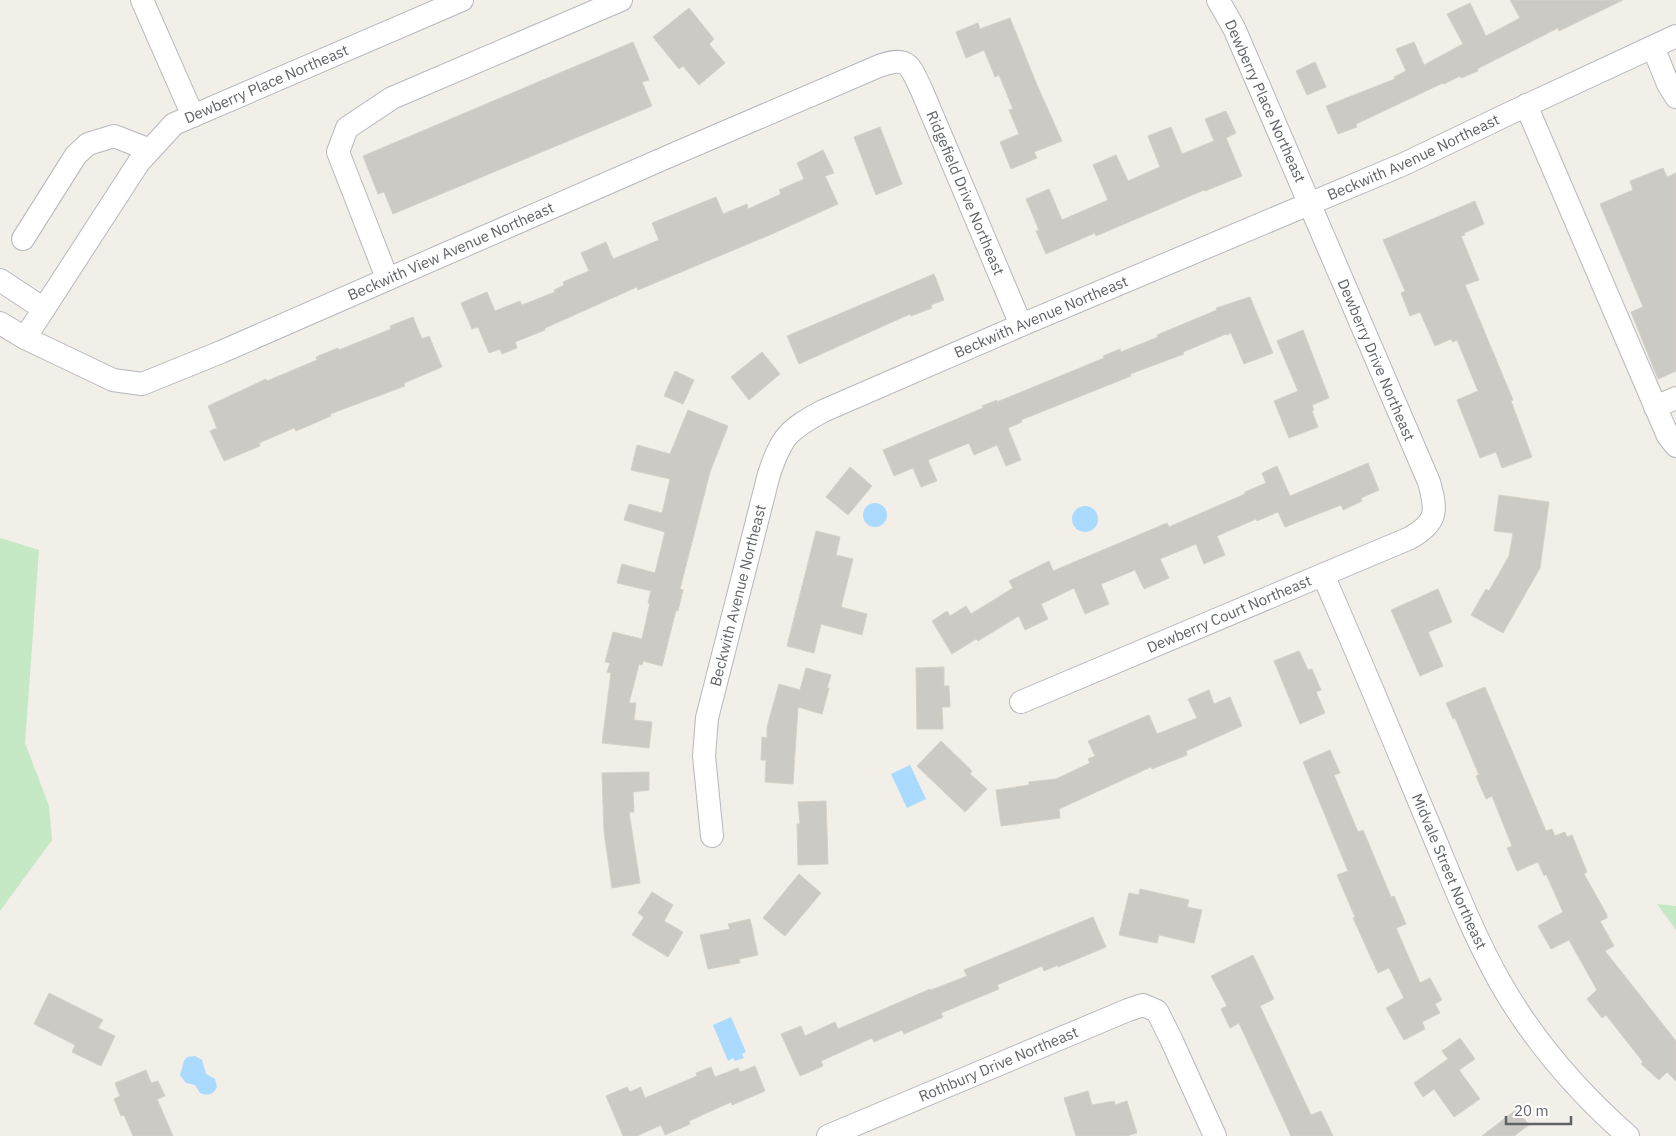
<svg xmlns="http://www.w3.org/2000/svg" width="1676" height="1136" font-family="'IBM Plex Sans',sans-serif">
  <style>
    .green { fill: #c5e8c5 }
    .water { fill: #aadaff }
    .building { fill: #cccac5; stroke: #d6d1c6 }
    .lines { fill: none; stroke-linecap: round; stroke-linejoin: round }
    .minor-casing { stroke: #b5b8bc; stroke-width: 24 }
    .minor { stroke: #fff; stroke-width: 22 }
    .labels { text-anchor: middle; stroke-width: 4; stroke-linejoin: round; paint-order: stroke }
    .street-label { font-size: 15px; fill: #5f6368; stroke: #fff }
  </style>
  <rect width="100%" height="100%" fill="#f1efe8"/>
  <!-- green -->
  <g class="green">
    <polygon points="0,538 39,550 25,743 49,806 52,840 0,911"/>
    <polygon points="1657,904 1676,906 1676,930"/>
  </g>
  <!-- water -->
  <g class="water">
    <circle cx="875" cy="515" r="12"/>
    <circle cx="1085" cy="519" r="13"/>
    <polygon points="910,765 926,799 907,808 891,774"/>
    <polygon points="731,1017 746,1052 742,1054 744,1058 735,1061 733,1058 728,1061 713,1025"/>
    <path d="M195,1056l7,4 4,14 9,5 2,8c-4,8 -9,9 -17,6l-5,-8 -9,-2 -6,-8 4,-14 3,-4z"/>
  </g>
  <!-- building -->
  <g class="building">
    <polygon points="1510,0 1623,0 1559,31 1558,28 1477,69 1478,71 1461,78 1460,76 1444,84 1443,83 1356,124 1357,127 1338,134 1326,106 1395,79 1394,77 1406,71 1396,49 1414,42 1424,65 1463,44 1447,14 1470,3 1486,36 1520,18"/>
    <polygon points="689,8 714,39 709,44 725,63 699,85 683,66 679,69 653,37"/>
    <polygon points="1010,18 1037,85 1062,141 1034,152 1037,158 1011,169 1000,142 1019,134 1009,110 1013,109 999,75 995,77 984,50 966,58 956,32 978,23 980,29"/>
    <polygon points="633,42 649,80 642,82 652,106 393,214 384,192 378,194 363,156"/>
    <polygon points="1315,62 1326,87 1307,95 1296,71"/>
    <polygon points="1226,111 1236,133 1226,138 1242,176 1205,191 1204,190 1096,236 1095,233 1046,254 1036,231 1039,230 1026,199 1049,189 1062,220 1108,200 1093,165 1116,155 1128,181 1160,167 1148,136 1171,127 1182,154 1214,141 1205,119"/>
    <polygon points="880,127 902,184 876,195 854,137"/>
    <polygon points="823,150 834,173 825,176 838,204 772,234 638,290 637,287 545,328 545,330 515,342 517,348 502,354 500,349 489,353 478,327 472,329 461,303 487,292 495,311 520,301 522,305 555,292 554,290 564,285 563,282 589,271 581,253 606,242 613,259 659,240 652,223 716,197 723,214 747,204 748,209 781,194 779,190 804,179 797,163"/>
    <polygon points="1663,168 1667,177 1676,173 1676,371 1658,379 1631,312 1643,307 1600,204 1633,190 1630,181"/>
    <polygon points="1475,201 1484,224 1464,233 1465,235 1461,236 1479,280 1465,285 1513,400 1511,401 1532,457 1502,468 1496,452 1480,458 1457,400 1478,391 1457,340 1453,342 1451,339 1435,346 1420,312 1410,316 1401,293 1405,291 1383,240"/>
    <polygon points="934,274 944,300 931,305 932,308 911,316 910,314 799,364 787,336"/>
    <polygon points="1250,297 1273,353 1244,364 1231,333 1227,335 1226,334 1183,352 1184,354 1130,374 1131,376 1021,420 1022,422 1008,428 1021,460 1006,466 997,445 974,455 969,443 928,460 937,481 921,487 913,468 894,476 883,450 983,408 982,406 997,400 997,402 1104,358 1103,356 1120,349 1121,352 1158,337 1157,335 1217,310 1216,308"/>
    <polygon points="413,317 422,339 429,336 442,367 404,383 405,386 330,414 331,416 296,431 294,428 259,443 260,446 224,461 210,431 217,428 208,406 266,379 267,381 317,360 316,357 338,348 339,350 391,329 390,326"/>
    <polygon points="1303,330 1329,398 1312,405 1314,410 1312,411 1318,427 1289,438 1274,401 1298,391 1277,341"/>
    <polygon points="762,352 780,374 749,400 731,377"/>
    <polygon points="675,371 694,380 683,404 664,396"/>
    <polygon points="688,410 728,426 710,472 680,589 683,590 678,611 676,610 662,666 643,661 642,665 639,664 629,703 636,703 634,720 652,722 649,748 602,743 611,673 607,672 610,663 605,662 613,632 642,639 650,603 648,603 651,591 617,583 622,564 655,573 665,532 624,520 629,504 662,513 670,479 631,470 637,445 670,454"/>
    <polygon points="1368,463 1379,490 1361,498 1362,501 1343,510 1341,505 1285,527 1278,512 1257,521 1256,519 1217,536 1225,555 1204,564 1196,544 1160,559 1169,578 1144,589 1135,570 1101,584 1109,604 1085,614 1074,588 1041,604 1048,619 1025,630 1019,616 978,641 976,639 952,654 932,621 947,611 950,616 966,606 971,614 1013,588 1009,581 1049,561 1053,571 1167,523 1169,527 1245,494 1245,492 1266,483 1262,473 1277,466 1290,496"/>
    <polygon points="850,467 872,486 848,515 826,497"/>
    <polygon points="1499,495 1549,502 1540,568 1503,633 1471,615 1486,589 1489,591 1509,556 1513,533 1494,531"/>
    <polygon points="816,531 840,537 836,555 853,559 841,607 867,614 862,635 821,624 814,653 787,646"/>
    <polygon points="1438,589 1452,622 1428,632 1443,666 1420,676 1391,610"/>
    <polygon points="1299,651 1308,670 1312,669 1321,690 1316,692 1325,713 1300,724 1274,661"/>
    <polygon points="944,667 944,686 949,686 950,707 942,707 943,729 917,729 916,668"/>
    <polygon points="806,668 831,675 827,688 829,688 822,714 798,707 793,784 765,782 766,760 761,760 762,737 767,738 767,727 779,684 800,690"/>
    <polygon points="1485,687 1546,831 1552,829 1555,836 1565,832 1567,837 1572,835 1587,872 1584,874 1607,915 1607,918 1600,921 1614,946 1605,951 1676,1041 1676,1081 1667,1072 1659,1080 1641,1064 1643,1062 1606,1015 1602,1018 1587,999 1597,990 1569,940 1551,949 1538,926 1563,912 1546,874 1544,876 1538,862 1517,871 1507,848 1512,846 1492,796 1486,799 1476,776 1479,775 1455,718 1453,719 1446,703"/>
    <polygon points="1209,690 1214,704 1230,697 1242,726 1186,751 1187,755 1152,769 1151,767 1059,809 1060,818 1001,826 996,790 1029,785 1029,782 1056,779 1090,763 1088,759 1095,756 1088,741 1149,715 1157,734 1197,718 1188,699"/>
    <polygon points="941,741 972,771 970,774 987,789 965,812 917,766"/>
    <polygon points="1330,750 1340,773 1334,775 1358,832 1363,830 1391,897 1394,896 1406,924 1396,928 1420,983 1430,978 1442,1000 1435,1004 1440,1013 1422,1022 1425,1029 1404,1040 1386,1008 1404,998 1389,968 1378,973 1353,918 1355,917 1337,875 1348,871 1303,762"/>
    <polygon points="649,772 649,790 633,792 634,812 629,812 640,883 612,888 604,832 602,773"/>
    <polygon points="826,801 828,864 798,865 797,824 800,824 798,802"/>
    <polygon points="799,874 821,893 785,936 763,918"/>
    <polygon points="1140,889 1189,900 1187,907 1202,910 1194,943 1159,935 1157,943 1119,935 1129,893 1139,895"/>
    <polygon points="652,892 673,905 664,921 683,932 668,957 632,935 644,917 638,913"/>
    <polygon points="1093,917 1106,947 1058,967 1058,965 1044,971 1042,966 997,985 999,989 941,1013 943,1017 904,1034 902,1030 874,1042 872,1038 821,1061 823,1066 800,1076 781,1034 801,1026 805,1036 835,1022 838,1029 930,989 931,990 967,976 964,970"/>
    <polygon points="750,919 758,955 739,959 740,963 708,969 700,935 730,929 728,924"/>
    <polygon points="1253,955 1274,999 1260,1006 1311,1115 1321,1111 1333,1136 1291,1136 1239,1023 1230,1028 1221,1009 1227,1006 1211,976"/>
    <polygon points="49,993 103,1020 98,1028 115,1036 101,1066 72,1052 75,1045 34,1024"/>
    <polygon points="1460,1038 1475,1059 1459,1070 1480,1099 1454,1117 1434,1089 1423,1097 1414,1083 1448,1059 1442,1051"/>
    <polygon points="755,1066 765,1091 732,1105 731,1102 689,1121 690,1124 665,1135 661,1125 637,1136 623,1136 606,1096 627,1087 630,1092 641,1087 645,1098 697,1076 696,1073 711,1067 715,1077 738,1068 740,1072"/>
    <polygon points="146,1070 151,1083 158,1081 165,1096 157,1099 173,1136 133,1136 124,1115 121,1116 114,1099 120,1096 115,1083"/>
    <polygon points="1088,1091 1092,1105 1114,1101 1115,1105 1127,1101 1137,1133 1126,1136 1076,1136 1064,1098"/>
    <polygon points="1517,1109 1529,1125 1514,1136 1482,1136"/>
  </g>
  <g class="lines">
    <!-- minor casing -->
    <g class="minor-casing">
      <g id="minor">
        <polyline points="142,0 193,116"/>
        <polyline points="1653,47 1668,84 1676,97"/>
        <polyline points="1526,105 1668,436 1676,446"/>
        <polyline points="23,239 76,155 88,144 114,136 150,150"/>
        <polyline points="387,278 338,152 347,128 392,98 621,0"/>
        <polyline points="0,280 44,309"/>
        <path id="s1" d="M0,323l25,15 88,42 29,4 79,-32 460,-201 198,-85c30,-11 31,0 43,25l99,234"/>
        <path id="s2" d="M25,338l114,-176 35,-38 288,-124"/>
        <polyline points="1655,407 1676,398"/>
        <path id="s3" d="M1323,575c35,79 68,159 101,238 24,56 46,116 76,169 33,58 78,110 128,154"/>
        <path id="s4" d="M1021,702l389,-164c28,-16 27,-27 19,-56l-195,-454 -16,-28"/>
        <path id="s5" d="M712,836l-8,-80 3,-38 62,-244c13,-38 19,-44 54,-63l196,-85 385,-162 102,-49 170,-79"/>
        <path id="s6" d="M828,1136l300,-126 15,-5 14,6 14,28 44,97"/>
      </g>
    </g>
    <!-- minor -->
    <use href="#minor" class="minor"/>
  </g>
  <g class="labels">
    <!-- street labels -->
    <g class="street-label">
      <text dy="5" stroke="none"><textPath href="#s2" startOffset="362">Dewberry Place Northeast</textPath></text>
      <text transform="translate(1265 101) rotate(66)" y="5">Dewberry Place Northeast</text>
      <text dy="5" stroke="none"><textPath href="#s5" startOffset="1099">Beckwith Avenue Northeast</textPath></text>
      <text dy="5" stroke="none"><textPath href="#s1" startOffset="1129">Ridgefield Drive Northeast</textPath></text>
      <text dy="5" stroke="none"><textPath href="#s1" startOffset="492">Beckwith View Avenue Northeast</textPath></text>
      <text dy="5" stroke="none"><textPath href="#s5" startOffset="694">Beckwith Avenue Northeast</textPath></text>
      <text transform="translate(1376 360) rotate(67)" y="5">Dewberry Drive Northeast</text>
      <text dy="5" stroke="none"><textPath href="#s5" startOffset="245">Beckwith Avenue Northeast</textPath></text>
      <text dy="5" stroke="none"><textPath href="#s4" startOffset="226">Dewberry Court Northeast</textPath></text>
      <text dy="5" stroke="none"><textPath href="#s3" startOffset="322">Midvale Street Northeast</textPath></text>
      <text dy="5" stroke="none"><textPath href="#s6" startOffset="185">Rothbury Drive Northeast</textPath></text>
    </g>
  </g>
  <!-- scale -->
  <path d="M1506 1116v8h65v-8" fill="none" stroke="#5f6368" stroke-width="2.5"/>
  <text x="1514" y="1116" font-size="15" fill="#5f6368" stroke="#ffffff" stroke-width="4" paint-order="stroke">20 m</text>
</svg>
